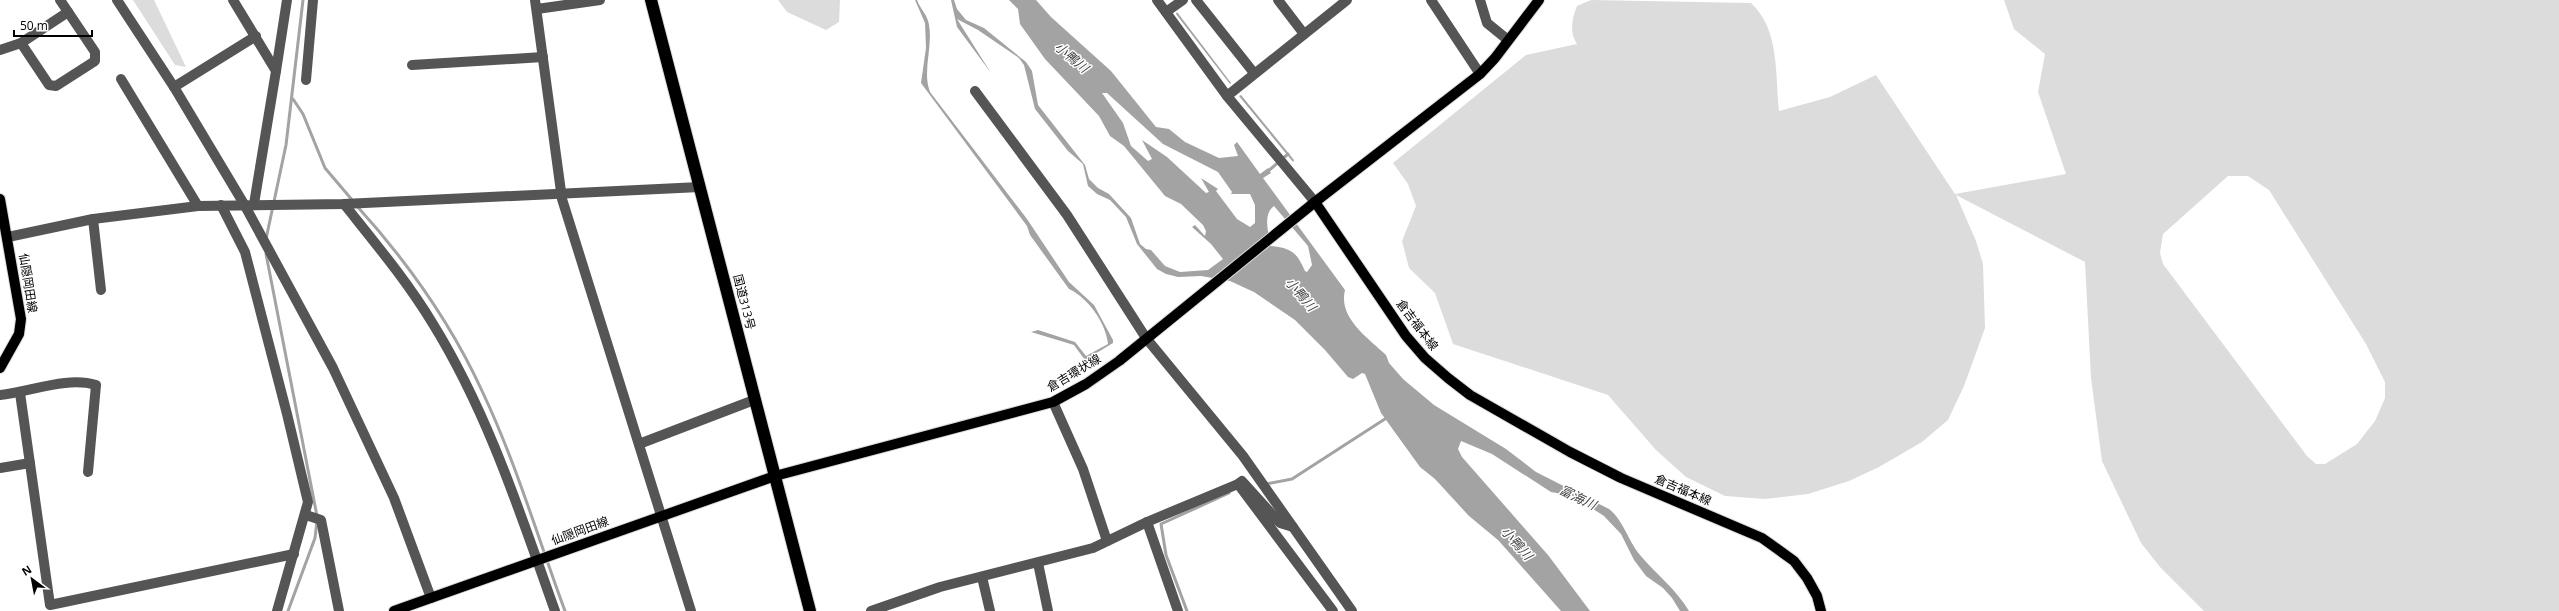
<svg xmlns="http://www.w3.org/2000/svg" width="2559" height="611" font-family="'Open Sans','Noto Sans JP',sans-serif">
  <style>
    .green { fill: #dcdcdc; fill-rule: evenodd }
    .water { fill: #a3a3a3; fill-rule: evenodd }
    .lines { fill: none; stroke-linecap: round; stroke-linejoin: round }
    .stream { stroke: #a3a3a3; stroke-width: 3 }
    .major-casing { stroke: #dbdbdb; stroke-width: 12 }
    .highway-casing { stroke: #dbdbdb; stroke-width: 14 }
    .minor { stroke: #555; stroke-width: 10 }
    .major { stroke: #000; stroke-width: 10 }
    .highway { stroke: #000; stroke-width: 12 }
    .labels { text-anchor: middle; stroke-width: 3; stroke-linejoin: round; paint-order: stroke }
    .street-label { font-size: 12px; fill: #000; stroke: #fff }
    .water-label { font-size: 13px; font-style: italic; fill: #444; stroke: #fff }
  </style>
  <rect width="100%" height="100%" fill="#fff"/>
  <!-- green -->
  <g class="green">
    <polygon points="133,0 154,0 186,67 175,65"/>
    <polygon points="778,0 840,0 839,22 826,30 787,12"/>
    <path d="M1591,0l160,3c29,27 24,71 28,108l51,-14 46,-22 79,119 111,-20 -28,-82 7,-38 -31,-25 -10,-29h555v611h-355l-44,-44 -19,-24 -39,-82 -11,-83 -6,-116 -129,-67 20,46 7,23 2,64 -21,58 -16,34 -26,22 -43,25 -30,14 -41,13 -43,5 -40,-3 -39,-19 -30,-27 -48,-55 -155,-51 -18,-51 -26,-25 -7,-27 14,-35 -8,-22 -15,-21 133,-108 51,-11c-8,-11 -5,-26 0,-38zM2228,176h20l21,14 97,154 19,38v16l-10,23 -18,23 -32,20h-9l-9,-8 -144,-192 -3,-11 3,-19z"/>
  </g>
  <!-- water -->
  <g class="water">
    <path d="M915,0h2c3,9 11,15 12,25 4,22 -7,46 1,67l97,127 42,63 25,23 19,35v3l-28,17 -11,-15 -43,-13 7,-2 37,12 11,14 22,-12c-2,-21 -20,-46 -39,-55l-39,-54 -3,-9 -106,-143 5,-35 -1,-25z"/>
    <path d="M951,0h3l3,9 9,11 18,8 42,34 6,9 6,34 47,60 4,14 9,9 11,6 22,24 9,26 6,5 5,1 14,16 15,6 28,-2 15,-11 -12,-15 -19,-17 3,-2 10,11 1,-5 -3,-6 -22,-21 -16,-8 -41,-50 -14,-10 -11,-20 -54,-57 -25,-35 -2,-15 -9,-9h27l15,17 60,54 45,56 13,2 16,13 34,16 19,-2 -4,-11 3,-3 23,32 8,-6 3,5 -8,5 82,112c-7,28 23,48 41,65l3,8 14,16 31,26 72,44 30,23 73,37c15,12 19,32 31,46 16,19 36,34 49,56h-9l-8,-13 -9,-10 -17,-12 -12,-16 -13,-26 -17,-18 -31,-20 -22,-4 -59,-38 -31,-13 -3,8 4,8 86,98 42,56h-29l-63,-71 -29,-24 -34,-37 -15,-12 -39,-54 -16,-39 -3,-1 -9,6 -5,-2 -23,-27 -30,-30 -41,-28 -24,-11 -29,-5 -23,1 -12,-3 -9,-5 -20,-25 -11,-27 -16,-17 -13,-6 -9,-8 -5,-22 -15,-13 -33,-42 -11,-44 -5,-7 -41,-28 -21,-11 34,54 -34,-46zM1102,93h5l56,51 55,28 14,20 -1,2h19l5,11v18l-5,4 -13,-8 -21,-28 2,-2 -17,-11 8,14 -3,1 -39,-36 -25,-17 10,19 -4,2 -17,-15 -8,-23zM1274,206l34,40 4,19 -5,7 -2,-1c-8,-18 -13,-23 -34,-25 -2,-12 -9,-31 3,-40z"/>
    <polygon points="1177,12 1231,83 1230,84 1176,14"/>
    <polygon points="1241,95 1294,160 1293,162 1239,96"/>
  </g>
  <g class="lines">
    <!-- stream -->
    <g class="stream">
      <polyline points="293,99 303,114 325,168 353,201"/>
      <polyline points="1267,172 1288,154"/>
      <path d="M356,205c50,55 96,120 127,188 33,70 55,145 82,218"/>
      <polyline points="266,239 286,145 303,0"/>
      <polyline points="266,254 317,516"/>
      <polyline points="1266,484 1292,479 1388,417"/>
      <polyline points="288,611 315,538 317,521"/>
      <polyline points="1187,611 1166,555 1161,524 1229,493"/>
    </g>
    <!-- major casing -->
    <g class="major-casing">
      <g id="major">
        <polyline points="0,199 21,319 19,334 0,368"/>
        <polyline points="1315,202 1406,336 1425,358 1448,378 1470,395 1570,452 1621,478 1762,538 1794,561 1807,578 1817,596 1821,611"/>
        <polyline points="394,611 775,476 1053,402 1086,384 1119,361 1315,202 1480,74 1495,58 1539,0"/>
      </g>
    </g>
    <!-- highway casing -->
    <g class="highway-casing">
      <polyline id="highway" points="651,0 810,611"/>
    </g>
    <!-- minor -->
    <g class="minor">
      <polyline points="117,0 174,87 244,204 333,368 394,498 431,598"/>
      <polyline points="233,0 276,71 254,204"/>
      <polyline points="535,0 562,199 691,611"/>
      <polyline points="1157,0 1227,96 1315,202"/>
      <polyline points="1196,0 1254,73"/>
      <polyline points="1278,0 1304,34"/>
      <polyline points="1431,0 1480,74"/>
      <polyline points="1480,0 1487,23 1508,40"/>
      <polyline points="537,9 600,0"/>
      <polyline points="1166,12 1183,0"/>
      <polyline points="21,43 49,85 56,86 95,61 95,52 60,0"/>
      <polyline points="0,50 21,43 68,12"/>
      <polyline points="412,65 543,57"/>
      <polyline points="276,71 287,0"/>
      <polyline points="121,79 198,206"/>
      <polyline points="306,80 313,0"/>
      <polyline points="174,87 256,36"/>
      <polyline points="975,91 1067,215 1146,338 1243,456 1352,611"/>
      <polyline points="1227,96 1347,0"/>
      <path d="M344,204c31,39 63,77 89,120 55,89 87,189 122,287"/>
      <polyline points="221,205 245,252 287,414 308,502 277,611"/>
      <polyline points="93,219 101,290"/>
      <polyline points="8,237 93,219 198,206 344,204 700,187"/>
      <polyline points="20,393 50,605 294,554"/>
      <path d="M0,395c30,-3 67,-19 96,-10l-8,87"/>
      <polyline points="1053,402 1083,469 1107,541"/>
      <polyline points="639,444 754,400"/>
      <polyline points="0,468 30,463"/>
      <polyline points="306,515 321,520 339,611"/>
      <polyline points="1147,522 1178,611"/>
      <polyline points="1293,527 1280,523 1242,481 1238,484 1333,611"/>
      <polyline points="1038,563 1048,611"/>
      <polyline points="982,577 990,611"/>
      <polyline points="871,611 940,587 1093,548 1147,522 1238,484"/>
    </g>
    <!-- major -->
    <use href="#major" class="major"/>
    <!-- highway -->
    <use href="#highway" class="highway"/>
  </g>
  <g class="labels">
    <!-- street labels -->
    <g class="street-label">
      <text transform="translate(28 283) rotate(81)" y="4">仙隠岡田線</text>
      <text transform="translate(744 302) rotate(76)" y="4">国道313号</text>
      <text transform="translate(1417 325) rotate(53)" y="4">倉吉福本線</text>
      <text transform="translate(1074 373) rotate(-31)" y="4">倉吉環状線</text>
      <text transform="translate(1683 490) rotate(23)" y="4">倉吉福本線</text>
      <text transform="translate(580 531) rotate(-20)" y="4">仙隠岡田線</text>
    </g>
    <!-- water labels -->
    <g class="water-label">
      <text transform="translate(1072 57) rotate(40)" y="5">小鴨川</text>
      <text transform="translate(1301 294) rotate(49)" y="5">小鴨川</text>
      <text transform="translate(1578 497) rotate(26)" y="5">富海川</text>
      <text transform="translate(1517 543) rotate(48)" y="5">小鴨川</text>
    </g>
  </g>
  <!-- north arrow -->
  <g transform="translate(32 579) rotate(328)" stroke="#ffffff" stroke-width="3" paint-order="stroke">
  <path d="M0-3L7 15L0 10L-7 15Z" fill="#000000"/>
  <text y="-6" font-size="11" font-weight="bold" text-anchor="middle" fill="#000000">N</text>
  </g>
  <!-- scale -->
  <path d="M14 30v6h78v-6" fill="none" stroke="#000000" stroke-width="2"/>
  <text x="20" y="30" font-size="12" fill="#000000" stroke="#ffffff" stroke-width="3" paint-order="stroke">50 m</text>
</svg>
